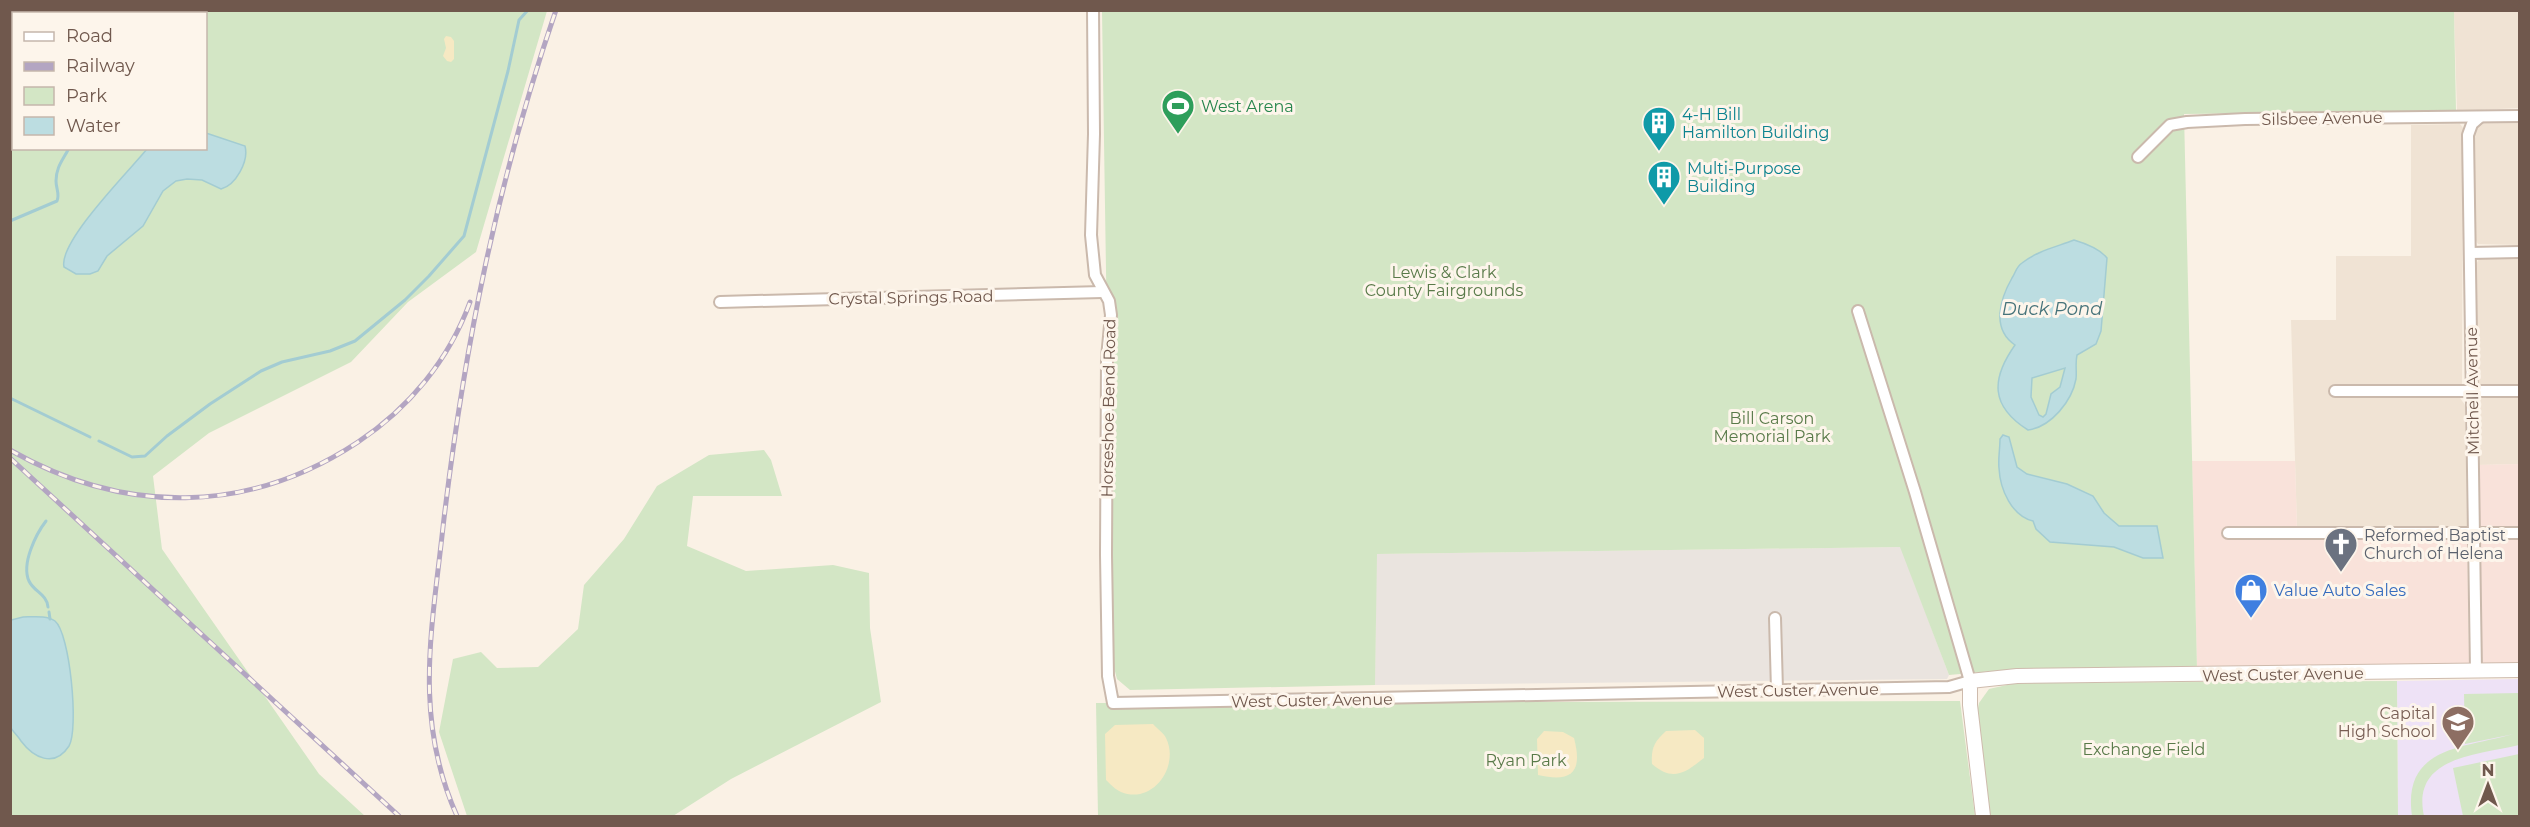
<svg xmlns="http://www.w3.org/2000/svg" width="2530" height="827" font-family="Montserrat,sans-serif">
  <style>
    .residential { fill: #f0e3d4 }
    .commercial { fill: #f9e2da }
    .industrial { fill: #eae4df }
    .education { fill: #eee2f6 }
    .green { fill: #d3e6c5; fill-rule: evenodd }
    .sand { fill: #f6e9c3 }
    .water { fill: #bcdde1; stroke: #a3ccd2; stroke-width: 1.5; fill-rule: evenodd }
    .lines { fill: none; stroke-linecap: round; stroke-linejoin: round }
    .stream { stroke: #a3ccd2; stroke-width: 3 }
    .minor-casing { stroke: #cab9ac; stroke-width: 14 }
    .secondary-casing { stroke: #cebbad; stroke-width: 16 }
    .minor { stroke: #fff; stroke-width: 10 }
    .secondary { stroke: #fff; stroke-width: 14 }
    .rail-casing { stroke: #b3a5c2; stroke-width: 5 }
    .rail { stroke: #fdf5eb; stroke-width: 3; stroke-dasharray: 9; stroke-linecap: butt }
    .labels { text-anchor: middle; stroke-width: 6; stroke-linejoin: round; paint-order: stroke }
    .leisure-label { font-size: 16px; fill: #27864d; stroke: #fdf5eb; text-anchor: start }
    .culture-label { font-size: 16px; fill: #0d838f; stroke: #fdf5eb; text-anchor: start }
    .street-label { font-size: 16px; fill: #70584d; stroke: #fdf5eb }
    .park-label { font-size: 16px; fill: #597a49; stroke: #fdf5eb }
    .worship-label { font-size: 16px; fill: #5b616d; stroke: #fdf5eb; text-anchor: start }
    .shop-label { font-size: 16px; fill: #366cbe; stroke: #fdf5eb; text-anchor: start }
    .education-label { font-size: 16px; fill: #785e54; stroke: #fdf5eb; text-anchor: end }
    .water-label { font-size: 18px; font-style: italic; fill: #46737a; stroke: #fdf5eb }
  </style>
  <rect width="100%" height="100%" fill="#faf1e5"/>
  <!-- residential -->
  <g class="residential">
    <polygon points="2454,11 2519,11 2519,108 2457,111"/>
    <polygon points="2519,121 2519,245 2478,244 2475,239 2475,128 2478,123 2483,122"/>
    <polygon points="2460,124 2463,128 2462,386 2331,385 2331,395 2460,398 2465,405 2467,528 2297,529 2291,320 2336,320 2336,256 2411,256 2411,125"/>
    <polygon points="2519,258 2519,384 2476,384 2475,266 2479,259"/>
    <polygon points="2485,397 2519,397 2519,464 2477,465 2476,403 2480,398"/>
  </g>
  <!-- commercial -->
  <g class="commercial">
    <polygon points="2192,461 2295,461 2297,529 2467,533 2469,665 2197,669"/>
    <polygon points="2519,464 2519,527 2478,527 2477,465"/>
    <polygon points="2479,539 2519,539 2519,663 2484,664 2479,659"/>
  </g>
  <!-- industrial -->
  <polygon class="industrial" points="1901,547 1949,675 1947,679 1375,685 1376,554"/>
  <!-- education -->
  <polygon class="education" points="2519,679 2519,816 2398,816 2397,681"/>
  <!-- green -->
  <g class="green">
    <path d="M10,11h537l-71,241 -68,50 -57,60 -142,71 -56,43 9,73 157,225 46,42h-354zM14,14h192v134h-192z"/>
    <polygon points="1102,11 2454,11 2456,111 2184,114 2197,669 1993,671 1949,675 1900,547 1377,554 1375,685 1130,690 1117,679 1112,660"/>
    <polygon points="764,450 771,460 782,496 693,496 687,546 746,571 833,565 869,573 870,628 881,702 731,779 673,816 467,816 439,732 453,659 481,652 497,668 538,667 578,629 584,585 624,539 657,486 709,455"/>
    <polygon points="2397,681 2398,816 1990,816 1977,714 1979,703 1989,689 2016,683"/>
    <path d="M2519,693v52c-41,10 -108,11 -95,71h-12c-10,-70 52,-68 102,-82l-49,10 -1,-50z"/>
    <polygon points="1960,701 1975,816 1098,816 1096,703"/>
    <polygon points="2519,754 2519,816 2463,816 2453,768"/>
  </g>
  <!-- sand -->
  <g class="sand">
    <polygon points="446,36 451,37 454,41 454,59 451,62 447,61 443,56 446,48 444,39"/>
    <path d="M1153,724c4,5 11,9 13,14 14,28 -13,67 -45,54 -5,-2 -11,-8 -15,-12l-1,-46 10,-9z"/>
    <path d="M1695,730l9,8v20c-19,15 -31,24 -52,6 -1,-16 2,-22 14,-33z"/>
    <path d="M1544,731l19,1 11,6c9,34 -2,45 -36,37l-1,-36z"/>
  </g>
  <!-- water -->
  <g class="water">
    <path d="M206,133l39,13c4,15 -9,39 -24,43l-19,-9 -15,-1 -11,2 -13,10 -20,35 -36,30 -9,15 -8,3h-14l-12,-7c-6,-25 66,-97 83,-118l59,-1z"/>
    <path d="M2074,240c10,3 26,9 33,18l-6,73 -5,13 -19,11c-2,9 0,16 -1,24 -4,22 -25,48 -48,51 -38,-24 -37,-51 -13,-85 -24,-16 -15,-46 -3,-67 4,-6 4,-11 10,-15 15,-12 34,-16 52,-23zM2065,368l-5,19 -9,7 -5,20 -3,3 -4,-2 -8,-18 1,-19z"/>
    <path d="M2003,435l6,2 8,30 10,7 40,10 26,12 11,17 15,13h38l6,32h-20l-29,-11 -64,-5 -14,-13 -3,-8c-21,-5 -33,-31 -34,-53 -1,-9 1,-19 1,-29z"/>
    <path d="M23,617c9,0 24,-2 32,4 15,12 24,108 14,125 -15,23 -36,11 -48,-5 -3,-5 -9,-10 -11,-15 -2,-8 0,-20 0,-28 0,-26 0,-52 1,-78z"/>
  </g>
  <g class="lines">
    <!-- stream -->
    <g class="stream">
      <polyline points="129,14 133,10"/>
      <path d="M10,221l47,-20c3,-7 -1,-12 -1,-20 0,-14 7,-21 13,-33"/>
      <polyline points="10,398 90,437"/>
      <polyline points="99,441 132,457 145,456 167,436 210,404 261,371 282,362 330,351 355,341 405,300 429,276 464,236 508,71 519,20 528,10"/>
      <path d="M46,521c-10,13 -25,43 -17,60 5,11 18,13 19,26"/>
      <polyline points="49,612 50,619"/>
    </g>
    <!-- minor casing -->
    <g class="minor-casing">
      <g id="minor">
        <polyline points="1093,10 1094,134 1091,235 1095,275 1109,301 1111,315 1107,358 1106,555 1108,676 1113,703 1949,687 1970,681 1915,492 1858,311"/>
        <polyline points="2138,157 2170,125 2187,122 2245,119 2520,116"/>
        <polyline points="2470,253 2520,252"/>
        <polyline points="720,302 1102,292"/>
        <polyline points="2335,391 2520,391"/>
        <polyline points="2228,533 2520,533"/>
        <polyline points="1775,618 1777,690"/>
        <polyline points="2476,671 2468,135 2472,124 2480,117"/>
      </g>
    </g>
    <!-- secondary casing -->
    <g class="secondary-casing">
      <polyline id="secondary" points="1983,816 1970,705 1970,681 2017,676 2520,670"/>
    </g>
    <!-- minor -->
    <use href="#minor" class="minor"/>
    <!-- secondary -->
    <use href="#secondary" class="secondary"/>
    <!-- rail casing -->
    <g class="rail-casing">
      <g id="rail">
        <path d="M10,450c114,65 238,65 348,-8 51,-34 91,-82 112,-140"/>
        <polyline points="10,458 399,816"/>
        <path d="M457,816c-44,-98 -25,-187 -14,-289 21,-179 54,-345 113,-517"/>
      </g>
    </g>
    <!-- rail -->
    <use href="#rail" class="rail"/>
  </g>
  <!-- icons -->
  <defs>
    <g id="stadium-pin" transform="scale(1.725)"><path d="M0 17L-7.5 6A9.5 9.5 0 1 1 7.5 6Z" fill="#2e9e5b" stroke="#fdf5eb"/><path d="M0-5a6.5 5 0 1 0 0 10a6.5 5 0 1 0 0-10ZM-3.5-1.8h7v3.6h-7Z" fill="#fff"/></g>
    <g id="building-pin" transform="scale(1.725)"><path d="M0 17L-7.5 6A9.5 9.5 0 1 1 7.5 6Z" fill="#0f9aa8" stroke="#fdf5eb"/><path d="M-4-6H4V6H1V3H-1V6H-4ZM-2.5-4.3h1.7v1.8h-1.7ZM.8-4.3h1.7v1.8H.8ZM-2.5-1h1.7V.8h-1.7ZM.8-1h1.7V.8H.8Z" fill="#fff"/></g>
    <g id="church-pin" transform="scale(1.725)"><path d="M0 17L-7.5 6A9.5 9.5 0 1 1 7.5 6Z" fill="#6b7280" stroke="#fdf5eb"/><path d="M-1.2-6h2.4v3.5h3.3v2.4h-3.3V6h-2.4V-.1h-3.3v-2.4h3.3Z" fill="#fff"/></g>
    <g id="shop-pin" transform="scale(1.725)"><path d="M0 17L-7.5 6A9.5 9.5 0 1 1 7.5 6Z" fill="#3f7fe0" stroke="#fdf5eb"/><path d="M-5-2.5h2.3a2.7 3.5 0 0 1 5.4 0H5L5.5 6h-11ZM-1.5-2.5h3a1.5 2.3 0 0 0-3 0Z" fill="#fff"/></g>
    <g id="school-pin" transform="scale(1.725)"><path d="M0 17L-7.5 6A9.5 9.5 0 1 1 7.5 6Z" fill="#8d6e63" stroke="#fdf5eb"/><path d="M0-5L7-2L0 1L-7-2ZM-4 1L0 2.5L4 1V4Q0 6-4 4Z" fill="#fff"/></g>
  </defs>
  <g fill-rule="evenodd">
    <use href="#stadium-pin" x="1178" y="106"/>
    <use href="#building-pin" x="1659" y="123"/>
    <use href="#building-pin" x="1664" y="177"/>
    <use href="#church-pin" x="2341" y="544"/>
    <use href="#shop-pin" x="2251" y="590"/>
    <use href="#school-pin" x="2458" y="722"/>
  </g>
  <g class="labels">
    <!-- leisure labels -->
    <g class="leisure-label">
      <text x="1201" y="112">West Arena</text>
    </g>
    <!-- culture labels -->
    <g class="culture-label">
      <text x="1682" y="120">4-H Bill<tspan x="1682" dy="18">Hamilton Building</tspan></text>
      <text x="1687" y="174">Multi-Purpose<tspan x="1687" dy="18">Building</tspan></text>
    </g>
    <!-- street labels -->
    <g class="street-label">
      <text transform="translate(2322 118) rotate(-1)" y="6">Silsbee Avenue</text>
      <text transform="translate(911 297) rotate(-1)" y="6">Crystal Springs Road</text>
      <text transform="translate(2472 391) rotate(-91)" y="6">Mitchell Avenue</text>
      <text transform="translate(1108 408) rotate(-89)" y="6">Horseshoe Bend Road</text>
      <text transform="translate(2283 674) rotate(-1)" y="6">West Custer Avenue</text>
      <text transform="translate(1798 690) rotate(-1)" y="6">West Custer Avenue</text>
      <text transform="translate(1312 700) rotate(-1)" y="6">West Custer Avenue</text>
    </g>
    <!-- park labels -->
    <g class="park-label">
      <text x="1444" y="278">Lewis &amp; Clark<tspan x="1444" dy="18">County Fairgrounds</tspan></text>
      <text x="1772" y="424">Bill Carson<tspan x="1772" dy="18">Memorial Park</tspan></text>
      <text x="2144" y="755">Exchange Field</text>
      <text x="1526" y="766">Ryan Park</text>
    </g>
    <!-- worship labels -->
    <g class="worship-label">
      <text x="2364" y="541">Reformed Baptist<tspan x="2364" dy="18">Church of Helena</tspan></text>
    </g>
    <!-- shop labels -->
    <g class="shop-label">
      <text x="2274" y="596">Value Auto Sales</text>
    </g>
    <!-- education labels -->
    <g class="education-label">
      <text x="2435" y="719">Capital<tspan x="2435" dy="18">High School</tspan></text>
    </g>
    <!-- water labels -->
    <g class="water-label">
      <text x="2052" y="315">Duck Pond</text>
    </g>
  </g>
  <!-- border -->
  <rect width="2530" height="827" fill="none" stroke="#70584d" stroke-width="24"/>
  <!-- legend -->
  <rect x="12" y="12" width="195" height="138" fill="#fdf5eb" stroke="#c5b6ac" stroke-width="1.5"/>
  <rect x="24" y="32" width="30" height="9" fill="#ffffff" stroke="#c5b6ac" stroke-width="1.5"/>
  <text x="66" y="42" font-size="18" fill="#70584d">Road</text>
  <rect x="24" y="62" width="30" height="9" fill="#b3a5c2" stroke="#c5b6ac" stroke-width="1.5"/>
  <text x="66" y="72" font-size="18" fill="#70584d">Railway</text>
  <rect x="24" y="87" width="30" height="18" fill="#d3e6c5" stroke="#c5b6ac" stroke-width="1.5"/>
  <text x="66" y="102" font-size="18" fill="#70584d">Park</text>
  <rect x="24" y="117" width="30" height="18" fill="#bcdde1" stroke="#c5b6ac" stroke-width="1.5"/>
  <text x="66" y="132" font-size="18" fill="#70584d">Water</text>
  <!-- north arrow -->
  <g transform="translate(2488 785)" stroke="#fdf5eb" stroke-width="4.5" paint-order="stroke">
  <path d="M0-4.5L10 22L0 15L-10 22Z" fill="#70584d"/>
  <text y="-9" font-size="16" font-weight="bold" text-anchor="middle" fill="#70584d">N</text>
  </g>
</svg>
